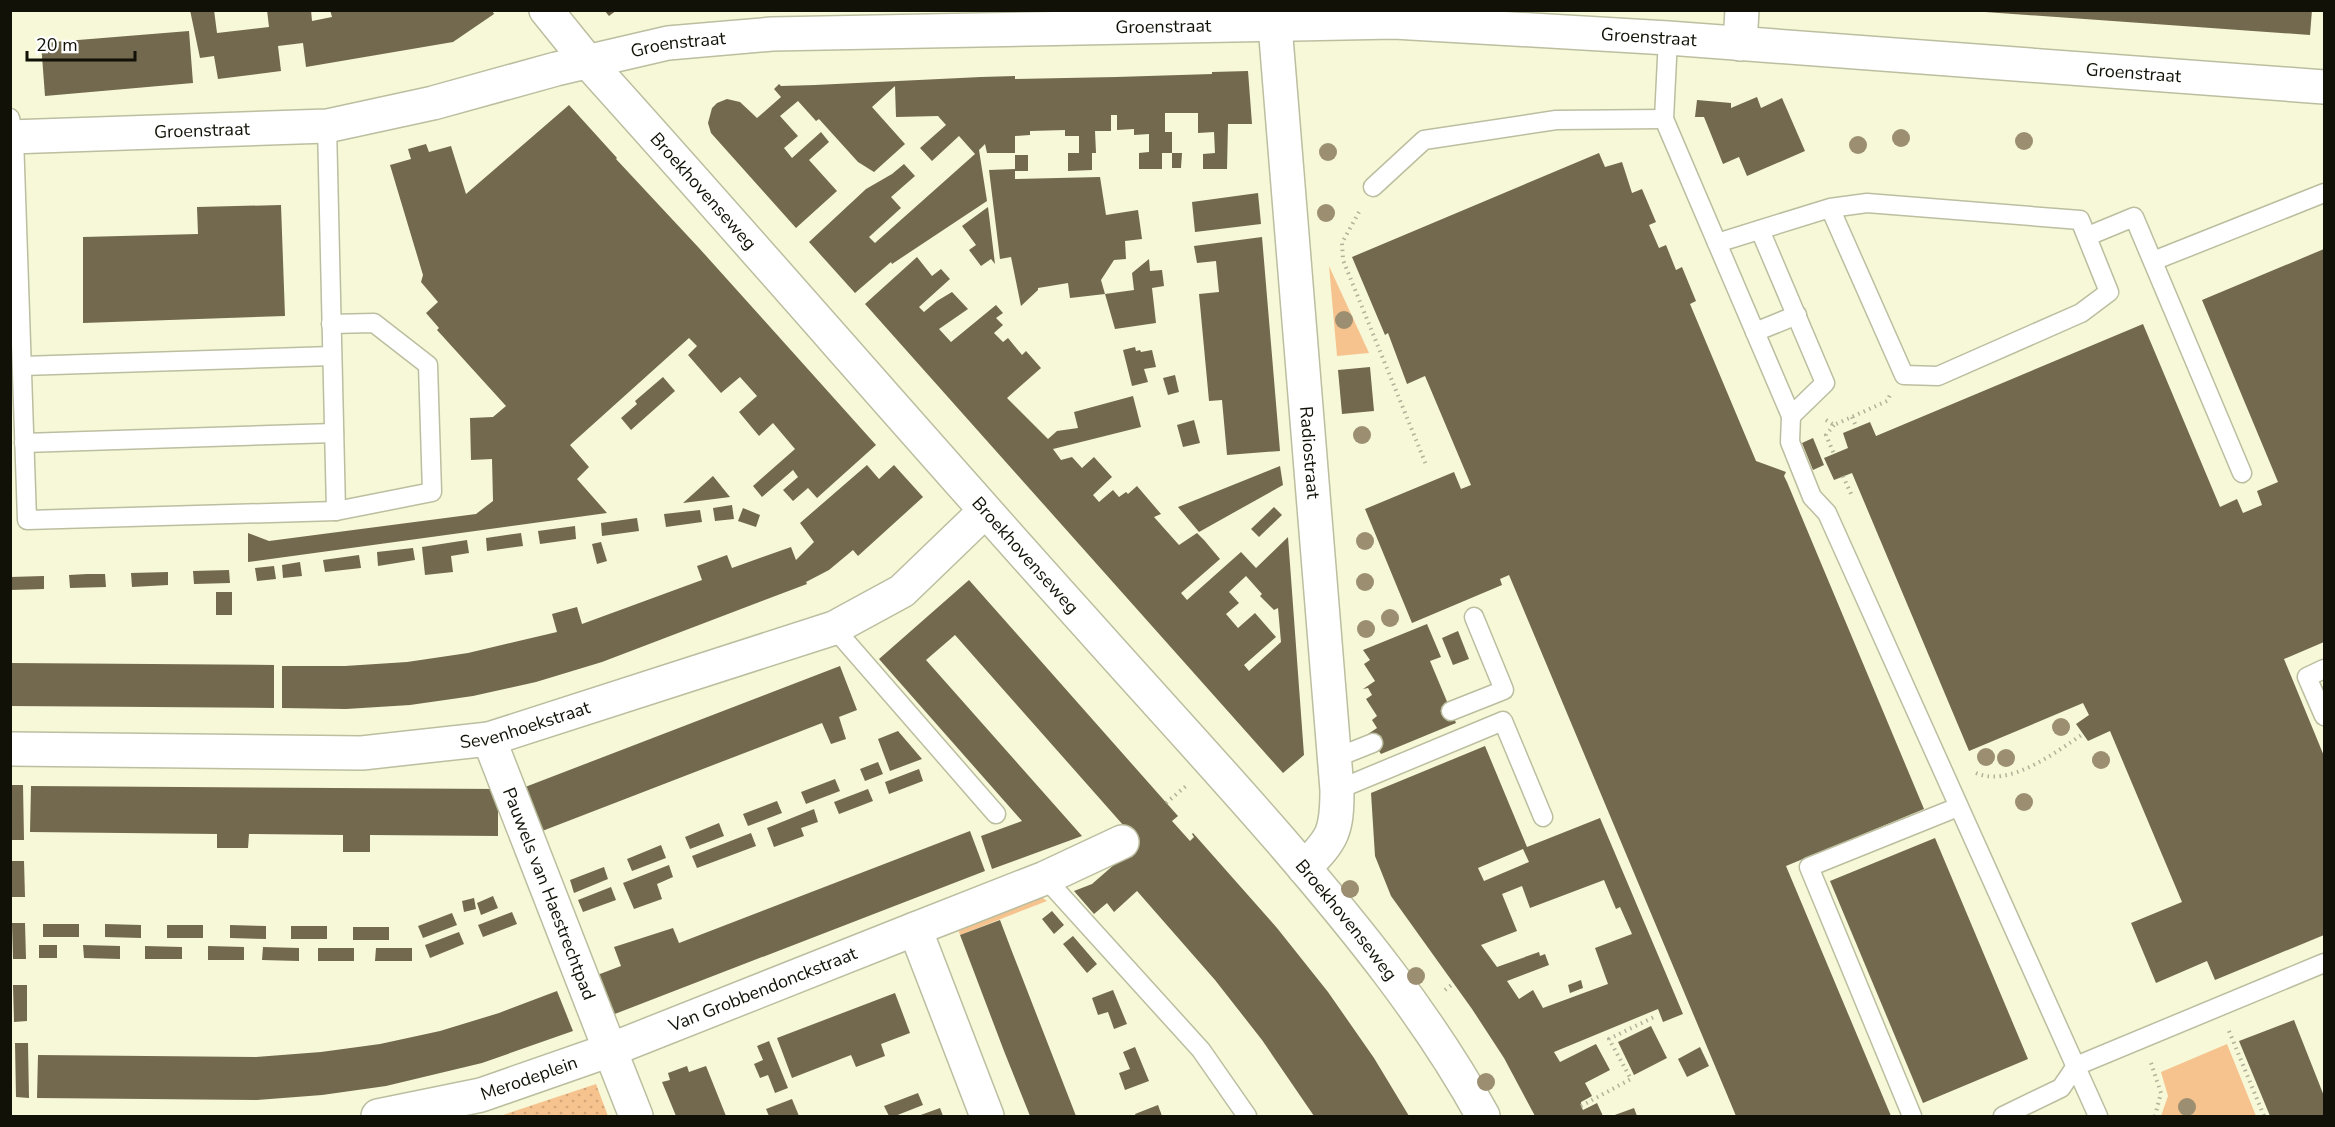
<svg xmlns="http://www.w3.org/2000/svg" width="2335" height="1127" font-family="'Nunito Sans',sans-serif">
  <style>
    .grass { fill: #f6c38e }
    .park { fill: url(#park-dots) }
    .building { fill: #73694e; fill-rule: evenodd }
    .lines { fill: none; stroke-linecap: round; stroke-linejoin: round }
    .lane-casing { stroke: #bcbea0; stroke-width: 21 }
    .street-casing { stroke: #bcbea0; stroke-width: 36 }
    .secondary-casing { stroke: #bcbea0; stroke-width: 36 }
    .path { stroke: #b1b299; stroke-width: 4; stroke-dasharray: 1.5 4.5; stroke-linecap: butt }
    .lane { stroke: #fff; stroke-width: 18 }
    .street { stroke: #fff; stroke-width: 33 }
    .secondary { stroke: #fff; stroke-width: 33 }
    .tree { fill: #9c8e70 }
    .labels { text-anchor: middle; stroke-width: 4.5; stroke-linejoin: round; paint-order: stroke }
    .street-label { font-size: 18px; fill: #111107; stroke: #fff }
  </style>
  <defs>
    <pattern id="park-dots" width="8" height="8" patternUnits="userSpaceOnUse" patternTransform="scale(1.5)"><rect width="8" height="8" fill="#f6c38e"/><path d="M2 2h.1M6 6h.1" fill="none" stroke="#d2a679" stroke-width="1.8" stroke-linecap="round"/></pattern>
  </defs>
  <rect width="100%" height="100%" fill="#f6f8d8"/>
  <!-- grass -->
  <g class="grass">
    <polygon points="1329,266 1369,353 1337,356"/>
    <polygon points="1033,891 1047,901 960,935 955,921"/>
    <polygon points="2227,1044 2256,1116 2161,1116 2168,1096 2161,1072"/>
  </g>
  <!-- park -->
  <polygon class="park" points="596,1084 608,1116 500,1116"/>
  <!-- building -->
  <g class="building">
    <polygon points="190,10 214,10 217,33 269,27 267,10 311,10 312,21 332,17 330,10 492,10 494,14 453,42 306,67 303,43 278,46 281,71 218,79 214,56 200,58"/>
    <polygon points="604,10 617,10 609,16"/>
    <polygon points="1985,10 2312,10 2310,35 1985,12"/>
    <polygon points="189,31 193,83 45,96 41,43"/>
    <polygon points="1248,71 1252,124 1228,124 1227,169 1203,169 1203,154 1215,153 1214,132 1198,133 1198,113 1165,113 1165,132 1172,132 1172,153 1162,153 1162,169 1139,169 1139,153 1149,152 1149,134 1134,135 1134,129 1117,130 1117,115 1111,115 1111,131 1095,131 1096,153 1092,153 1092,170 1068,171 1068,153 1079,153 1079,136 1065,136 1065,130 1030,131 1030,135 1015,136 1015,153 987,153 985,144 979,150 987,201 892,264 891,262 855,293 809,242 866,189 892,174 904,164 915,176 891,197 901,208 869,237 875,243 975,154 959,136 932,161 920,148 946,125 938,116 896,117 895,86 872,107 905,144 874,172 858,162 819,119 816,121 798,101 780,116 798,136 784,148 792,158 821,132 829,142 809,160 837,191 796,228 711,133 708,123 712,108 717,103 727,99 740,102 757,118 781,97 774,89 779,84 781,86 815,85 981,77 1015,76 1015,79 1116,77 1212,74 1212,72"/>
    <polygon points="1757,97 1761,108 1782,98 1805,151 1747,176 1739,157 1723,164 1704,117 1695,117 1697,100 1731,103 1731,108"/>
    <polygon points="569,105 617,158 616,159 699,248 876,445 817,498 808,488 793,501 783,490 798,477 793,470 762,497 753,486 795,449 773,423 759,436 739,412 757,396 740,377 721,393 688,355 697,346 689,338 570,445 589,467 577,479 607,513 248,562 248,533 269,541 476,514 493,501 492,459 471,460 470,418 493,417 506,406 437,330 439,328 426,313 438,302 421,282 423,275 390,165 411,159 408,149 426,144 429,152 451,146 466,194"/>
    <polygon points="1172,153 1182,153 1181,168 1172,168"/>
    <polygon points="1599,153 1605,167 1622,162 1632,193 1642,189 1656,222 1649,225 1659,248 1666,245 1676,270 1682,267 1696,301 1690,304 1756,461 1786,472 1784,476 1787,482 1924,809 1786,866 1891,1116 1736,1116 1509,575 1500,579 1502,585 1412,623 1365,509 1454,472 1461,489 1471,485 1425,376 1407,384 1388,333 1385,335 1352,257"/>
    <rect x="1015" y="155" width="13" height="16"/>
    <polygon points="1015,169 1015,179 1100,177 1106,215 1138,210 1142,239 1125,241 1126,259 1114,260 1101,280 1105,294 1070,298 1068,283 1038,288 1038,290 1021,306 1011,257 1000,259 989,170"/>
    <polygon points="1258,193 1261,224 1195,232 1192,202"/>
    <polygon points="281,205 285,316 83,323 83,237 198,234 197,207"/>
    <polygon points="988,207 995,264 991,259 981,266 969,250 976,245 962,226"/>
    <polygon points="1262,237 1280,451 1227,455 1222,400 1209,401 1199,294 1219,292 1216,261 1197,263 1194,246"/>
    <polygon points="2324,249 2324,642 2284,659 2324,756 2324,935 2215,980 2207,961 2156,983 2131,923 2182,902 2110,731 2088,741 2076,724 2089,715 2083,703 1969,751 1852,473 1834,480 1824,458 1848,448 1843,433 1870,422 1876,436 2143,324 2220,507 2237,499 2243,513 2262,505 2257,491 2278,482 2202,300"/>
    <path d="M917,257l15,19 9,-7 9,10 -31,28 5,5 13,-11 15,-9 16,17 -29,20 12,13 45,-37 7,8 -7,5 7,7 -9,8 9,9 5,-4 14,17 4,-4 15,17 -34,30 41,41 9,-8 21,-3 -4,-16 59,-16 8,31 -88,22 8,11 11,-3 10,11 12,-11 18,20 -19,18 6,7 14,-12 6,7 7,-5 2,2 9,-8 24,28 -7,3 25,28 18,-12 7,7 16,19 -39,34 6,7 54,-48 15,16 32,-31 16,218 -21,18 -418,-469zM1246,576l16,18 -2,2 14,14 4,-2 3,34 -32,29 -5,-6 32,-28 -21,-24 -17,15 -12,-14 13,-11 -10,-11z"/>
    <polygon points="1149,259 1150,271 1162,270 1164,286 1152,288 1156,323 1115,329 1105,294 1134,290 1132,273"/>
    <polygon points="1135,347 1136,351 1140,350 1141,352 1152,350 1156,367 1144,369 1148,382 1132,386 1123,350"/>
    <polygon points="1370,367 1374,411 1342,414 1338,370"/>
    <polygon points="1175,375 1179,392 1168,395 1163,378"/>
    <polygon points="663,377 675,391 631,430 621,418 637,404 635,401"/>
    <polygon points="1194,420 1200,443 1183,447 1177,425"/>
    <polygon points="1813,438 1824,465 1813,470 1802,443"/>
    <polygon points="867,465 879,479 894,465 923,497 858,556 853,550 829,570 806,582 807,584 602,662 536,682 473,696 410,705 346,709 282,708 282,666 345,666 407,662 468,653 557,632 552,614 577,607 582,624 702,580 697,566 727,555 732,568 791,547 796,560 814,542 800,523"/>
    <polygon points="1280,466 1283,485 1199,532 1178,507"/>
    <polygon points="713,476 730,497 683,503"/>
    <polygon points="732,505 734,519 715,521 713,508"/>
    <polygon points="1274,507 1282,515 1259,537 1251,529"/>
    <polygon points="743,508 760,515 756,527 738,521"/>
    <polygon points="700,510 702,522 666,527 664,514"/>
    <polygon points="637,518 639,531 602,536 601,523"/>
    <polygon points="575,526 576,539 540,544 538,531"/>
    <polygon points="521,533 523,546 487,551 486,538"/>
    <polygon points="467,540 469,553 451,556 453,572 425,575 422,547"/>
    <polygon points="601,542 607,561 597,564 592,544"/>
    <polygon points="413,548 415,560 378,566 377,552"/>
    <polygon points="359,555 361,568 325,572 323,560"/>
    <polygon points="300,562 302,576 283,578 282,565"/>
    <polygon points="274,566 276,579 257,581 255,568"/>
    <polygon points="229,570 230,583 194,584 193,571"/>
    <polygon points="168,572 168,585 132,587 131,573"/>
    <polygon points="87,574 105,574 106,587 70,588 69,575"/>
    <polygon points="44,576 44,589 10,590 10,577"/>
    <polygon points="969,580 1178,816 1172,821 1190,841 1194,837 1192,834 1193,833 1277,928 1328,992 1374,1058 1409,1116 1314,1116 1262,1040 1215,980 1137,891 1114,912 1107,903 1094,914 1074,891 1092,884 1139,843 955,635 926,660 1082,836 992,869 981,836 1022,821 879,659"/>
    <rect x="216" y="592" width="16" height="23"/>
    <polygon points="1427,624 1441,657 1430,661 1456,723 1381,754 1368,734 1377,728 1372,720 1377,716 1366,699 1372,695 1368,688 1363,689 1375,681 1364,664 1370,660 1363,650"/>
    <polygon points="1458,631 1469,659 1453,665 1442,638"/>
    <polygon points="10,663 274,665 274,708 10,706"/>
    <polygon points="840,666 857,710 839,717 846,739 831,744 822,723 537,833 520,789"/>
    <polygon points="898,731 922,759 890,771 878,739"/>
    <path d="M1485,746l42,101 73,-29 83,196 -20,8 -5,-13 -104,43 6,10 36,-18 14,26 -25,13 7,13 -11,6v4l2,4 14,-7 6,13h-68l-31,-58 -32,-49 -81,-113 -16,-40 -4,-63zM1523,849l6,13 -45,19 -6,-13zM1604,880l12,29 4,-2 12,27 -37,14 13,36 -65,24 -10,-18 -14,9 -12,-18 42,-16 -4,-11 -5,2 -1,-4 -42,15 -16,-22 36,-14 -15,-37 20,-8 8,22z"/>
    <polygon points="878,762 883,774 865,781 860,769"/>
    <polygon points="919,769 923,781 889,794 885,782"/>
    <polygon points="835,779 840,791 806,804 801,792"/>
    <polygon points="10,785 23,785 24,840 10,840"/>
    <polygon points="31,786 498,789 498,836 370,835 370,852 343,852 343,835 249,834 248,848 217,848 217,834 30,832"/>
    <polygon points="868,789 873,801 839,814 834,802"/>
    <polygon points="777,801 782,813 748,826 743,814"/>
    <polygon points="814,809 818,822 801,828 804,836 774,847 767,828"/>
    <polygon points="719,823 724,836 690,849 685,837"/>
    <polygon points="970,831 985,871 607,1017 592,977 621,966 614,947 673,928 679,943"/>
    <polygon points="751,833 756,846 697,868 692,856"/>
    <polygon points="1935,838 2028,1059 1923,1103 1830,881"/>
    <polygon points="661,845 666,858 632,871 627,859"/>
    <polygon points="11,861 24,861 25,897 12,897"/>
    <polygon points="669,865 673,877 657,884 662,899 634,909 623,883"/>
    <polygon points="604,867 608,879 574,893 570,880"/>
    <polygon points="611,887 616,900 583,912 578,900"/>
    <polygon points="493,896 498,908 481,915 477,903"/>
    <polygon points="474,898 476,909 464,912 462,901"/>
    <polygon points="1052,911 1064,925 1054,934 1042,919"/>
    <polygon points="512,912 517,924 483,937 478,925"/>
    <polygon points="452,913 457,925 423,938 418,926"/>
    <polygon points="1000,920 1011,949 1076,1116 1030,1116 1004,1051 960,935"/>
    <polygon points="12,923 25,923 26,959 13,959"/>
    <rect x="43" y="924" width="36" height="13"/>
    <polygon points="105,924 141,925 141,938 105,937"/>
    <rect x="167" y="925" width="36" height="13"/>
    <polygon points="230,925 266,926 266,939 230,938"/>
    <rect x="291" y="926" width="36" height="13"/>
    <rect x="353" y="927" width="36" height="13"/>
    <polygon points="459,932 464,944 430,958 425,945"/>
    <polygon points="1073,936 1097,964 1087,973 1063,944"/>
    <rect x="39" y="945" width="18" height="13"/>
    <polygon points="83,945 120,946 120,959 84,958"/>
    <polygon points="145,946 182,947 182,959 145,959"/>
    <polygon points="208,946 244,947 244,960 208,960"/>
    <polygon points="263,947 299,948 299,961 262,960"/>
    <rect x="318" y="948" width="36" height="13"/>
    <polygon points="376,948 412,948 412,961 375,961"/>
    <polygon points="1581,980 1583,988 1570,993 1568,985"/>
    <polygon points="13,985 27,985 27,1021 14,1022"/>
    <polygon points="1113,990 1127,1024 1114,1029 1108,1012 1098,1015 1092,998"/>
    <polygon points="557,991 573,1031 482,1063 386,1086 322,1095 257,1100 37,1098 38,1055 256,1057 321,1052 380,1044 440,1031 499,1013"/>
    <polygon points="895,993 910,1033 881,1044 885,1056 856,1067 851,1055 792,1078 777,1038"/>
    <polygon points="2294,1020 2324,1096 2324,1116 2270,1116 2239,1041"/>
    <polygon points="1651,1026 1667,1058 1634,1075 1618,1042"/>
    <polygon points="769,1041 788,1088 775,1093 768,1075 760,1078 754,1064 763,1060 757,1046"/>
    <polygon points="15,1043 28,1043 29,1098 16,1097"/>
    <polygon points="1135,1047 1149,1081 1125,1090 1119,1073 1130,1069 1123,1052"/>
    <polygon points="1700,1047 1709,1066 1687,1077 1678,1059"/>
    <polygon points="687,1066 689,1072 706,1066 726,1116 676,1116 662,1082 670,1080 668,1073"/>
    <polygon points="918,1093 923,1105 895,1116 889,1116 884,1106"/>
    <polygon points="792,1099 799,1116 769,1116 766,1109"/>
    <polygon points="1158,1105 1162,1116 1136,1116 1135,1114"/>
    <polygon points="940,1108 943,1116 918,1116"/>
    <polygon points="1634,1108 1637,1116 1612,1116"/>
  </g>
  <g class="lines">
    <!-- lane casing -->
    <g class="lane-casing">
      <g id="lane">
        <polyline points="1668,38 1664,119 1791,416 1790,442 1812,497 1827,513 2098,1116"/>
        <polyline points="10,118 14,137 27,520 336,511 432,492 428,365 374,323 331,324"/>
        <polyline points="327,126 336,511"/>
        <polyline points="1373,187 1424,140 1556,120 1664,119"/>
        <polyline points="1760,230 1825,383 1791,416"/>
        <polyline points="2088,236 2134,217 2242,473"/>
        <polyline points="1717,243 1830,208 1867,203 2080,220 2109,292 2081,313 1938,376 1904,375 1830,208"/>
        <polyline points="2153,261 2324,193"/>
        <polyline points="1755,332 1797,315"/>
        <polyline points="22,366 332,356"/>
        <polyline points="24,443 334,433"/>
        <polyline points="834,628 996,814"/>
        <polyline points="2324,669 2307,677 2324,716"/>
        <polyline points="1451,711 1504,690 1474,617"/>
        <polyline points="1335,758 1373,743"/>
        <polyline points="1337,790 1503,721 1543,817"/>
        <polyline points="1045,878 1201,1050 1247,1116"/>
        <polyline points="1912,1116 1809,867 1958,807"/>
        <polyline points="2003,1116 2061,1088 2076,1066 2324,963"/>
      </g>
    </g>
    <!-- street casing -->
    <g class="street-casing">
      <g id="street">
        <path id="s1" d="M1275,25l62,765c0,42 -4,49 -33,78"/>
        <polyline points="1740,44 1742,10"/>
        <path id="s2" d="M489,739l121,311 305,-121 72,187"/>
        <path id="s3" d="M10,749l352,4 127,-14 345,-111 68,-37 83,-80"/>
        <polyline points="915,929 1045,878 1122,842"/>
        <path id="s4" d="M378,1116l103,-21 129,-45 26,66"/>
      </g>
    </g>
    <!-- secondary casing -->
    <g class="secondary-casing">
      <g id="secondary">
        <path id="s5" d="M546,10l42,52c168,186 331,376 499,562 65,73 131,144 195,218 74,86 146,174 201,274"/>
        <path id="s6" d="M10,137l317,-11 106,-23 123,-34 112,-26 104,-9 622,-12 274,16 656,49"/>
      </g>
    </g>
    <!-- path -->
    <g class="path">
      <polyline points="1359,212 1342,243 1343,260 1427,467"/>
      <polyline points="1852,417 1857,428"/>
      <polyline points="1826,420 1834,425 1887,401 1890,395"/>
      <polyline points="1834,425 1826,435 1834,454"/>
      <polyline points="1843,476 1852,496"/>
      <path d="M1976,773c33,15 80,-21 107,-39"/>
      <polyline points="1166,803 1186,786"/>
      <polyline points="1445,990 1454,983"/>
      <polyline points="2229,1031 2264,1116"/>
      <polyline points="2151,1063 2161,1093 2155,1116"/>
      <polyline points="1581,1106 1631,1079 1609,1039 1654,1017"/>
    </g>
    <!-- lane -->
    <use href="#lane" class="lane"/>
    <!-- street -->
    <use href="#street" class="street"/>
    <!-- secondary -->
    <use href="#secondary" class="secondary"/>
  </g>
  <!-- trees -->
  <g class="tree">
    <circle cx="1901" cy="138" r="9"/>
    <circle cx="2024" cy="141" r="9"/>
    <circle cx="1858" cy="145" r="9"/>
    <circle cx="1328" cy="152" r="9"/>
    <circle cx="1326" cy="213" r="9"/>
    <circle cx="1344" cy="320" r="9"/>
    <circle cx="1362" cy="435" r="9"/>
    <circle cx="1365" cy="541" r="9"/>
    <circle cx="1365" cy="582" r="9"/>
    <circle cx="1390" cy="618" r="9"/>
    <circle cx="1366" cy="629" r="9"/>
    <circle cx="2061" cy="727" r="9"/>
    <circle cx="1986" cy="757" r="9"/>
    <circle cx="2006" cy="758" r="9"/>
    <circle cx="2101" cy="760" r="9"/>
    <circle cx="2024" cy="802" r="9"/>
    <circle cx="1350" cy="889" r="9"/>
    <circle cx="1416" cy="976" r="9"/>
    <circle cx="1486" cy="1082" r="9"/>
    <circle cx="2187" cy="1107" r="9"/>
  </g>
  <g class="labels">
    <!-- street labels -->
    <g class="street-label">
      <text dy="6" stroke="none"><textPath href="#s6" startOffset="1164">Groenstraat</textPath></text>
      <text dy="6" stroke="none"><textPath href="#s6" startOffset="1650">Groenstraat</textPath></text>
      <text dy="6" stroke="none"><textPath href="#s6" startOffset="678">Groenstraat</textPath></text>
      <text dy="6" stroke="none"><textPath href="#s6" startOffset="2136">Groenstraat</textPath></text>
      <text dy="6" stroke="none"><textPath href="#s6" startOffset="192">Groenstraat</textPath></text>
      <text dy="6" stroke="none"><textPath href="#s5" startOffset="240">Broekhovenseweg</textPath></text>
      <text dy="6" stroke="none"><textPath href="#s1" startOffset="429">Radiostraat</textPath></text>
      <text dy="6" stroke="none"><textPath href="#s5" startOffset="726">Broekhovenseweg</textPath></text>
      <text dy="6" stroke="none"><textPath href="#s3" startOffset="518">Sevenhoekstraat</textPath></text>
      <text dy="6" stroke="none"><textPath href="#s2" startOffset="166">Pauwels van Haestrechtpad</textPath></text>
      <text dy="6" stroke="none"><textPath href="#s5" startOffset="1212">Broekhovenseweg</textPath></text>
      <text dy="6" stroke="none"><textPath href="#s2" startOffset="498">Van Grobbendonckstraat</textPath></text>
      <text dy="6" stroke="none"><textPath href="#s4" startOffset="156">Merodeplein</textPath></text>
    </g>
  </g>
  <!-- border -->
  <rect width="2335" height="1127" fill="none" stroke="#111107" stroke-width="24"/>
  <!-- scale -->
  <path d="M27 51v9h108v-9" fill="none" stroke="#111107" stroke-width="3"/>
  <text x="36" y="51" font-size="18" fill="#111107" stroke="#ffffff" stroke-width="4.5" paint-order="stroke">20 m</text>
</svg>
